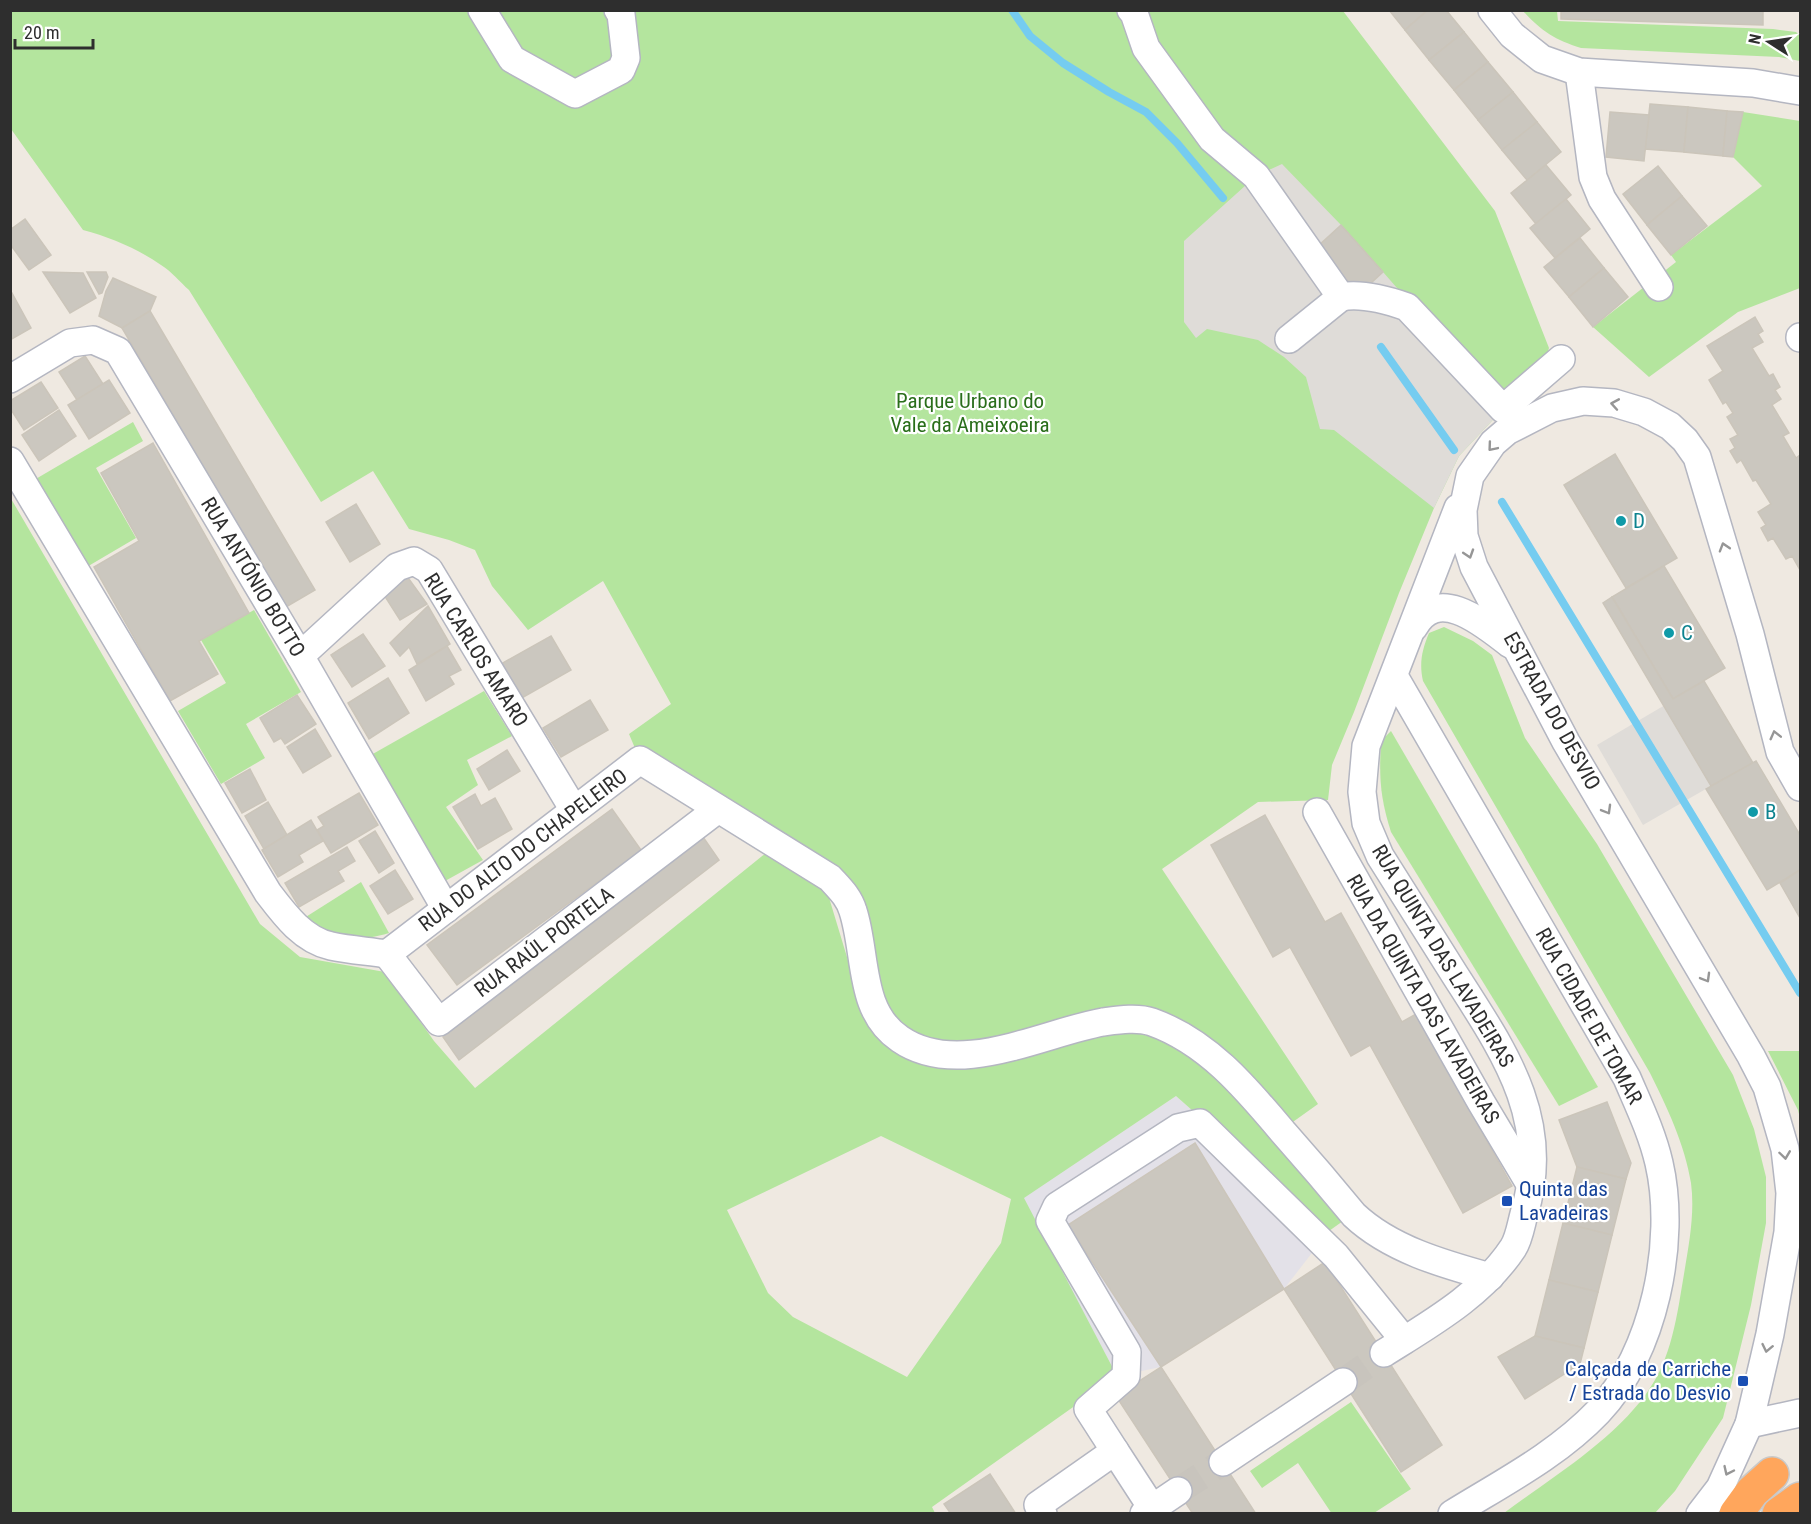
<svg xmlns="http://www.w3.org/2000/svg" width="1811" height="1524" font-family="'Roboto Condensed',sans-serif">
  <style>
    .industrial { fill: #e3e1e8 }
    .green { fill: #b4e59e; fill-rule: evenodd }
    .plaza { fill: #dfdcd8 }
    .lines { fill: none; stroke-linecap: round; stroke-linejoin: round }
    .stream { stroke: #75ccf0; stroke-width: 8 }
    .building { fill: #cbc7bf; stroke: #cbc5ba; stroke-width: 1.5 }
    .street-tunnel { stroke: #c8c4bd; stroke-width: 27; stroke-dasharray: 27 14; stroke-linecap: butt }
    .street-casing { stroke: #b4b6c1; stroke-width: 30 }
    .highway-casing { stroke: #c9c9c9; stroke-width: 36 }
    .street { stroke: #fff; stroke-width: 27 }
    .highway { stroke: #ffa65c; stroke-width: 33 }
    .oneway { stroke: #969696 }
    .culture-dot { fill: #0f9aa8; stroke: #fff; stroke-width: 2 }
    .transit-dot { fill: #1a4fb4; stroke: #fff; stroke-width: 2 }
    .labels { text-anchor: middle; stroke-width: 4.5; stroke-linejoin: round; paint-order: stroke }
    .park-label { font-size: 21px; fill: #2a6e1b; stroke: #fff }
    .culture-label { font-size: 21px; fill: #0d838f; stroke: #fff; text-anchor: start }
    .street-label { font-size: 21px; fill: #2e2e2e; stroke: #fff }
    .transit-label { font-size: 21px; fill: #164399; stroke: #fff; text-anchor: start }
  </style>
  <rect width="100%" height="100%" fill="#efe9e1"/>
  <!-- industrial -->
  <polygon class="industrial" points="1176,1096 1329,1231 1284,1289 1161,1367 1117,1376 1023,1198"/>
  <!-- green -->
  <g class="green">
    <path d="M10,11h1333l152,200 54,137 -9,28 -37,33 -44,47 -25,52 -35,85 -45,119 -22,53 -4,35 -70,2 -96,67 156,235 -28,20 -140,-116 -196,47 -72,-32 -29,-112 -213,-151 -11,-26 42,-30 -68,-123 -75,49 -36,-44 -17,-36 -26,-10 -40,-11 -36,-58 -52,31 -132,-212c-9,-8 -18,-19 -28,-25 -23,-16 -51,-28 -78,-35l-72,-101z"/>
    <path d="M1523,11h34l1,10 215,8 23,3 4,4v25l-21,-4 -198,-9c-26,-8 -40,-17 -58,-37z"/>
    <polygon points="1743,112 1800,121 1800,288 1738,312 1649,377 1593,327 1676,262 1671,255 1762,186 1733,157"/>
    <polygon points="133,422 143,441 96,468 136,538 85,568 34,480"/>
    <path d="M10,497l250,427 40,33 85,15 49,69 41,47 291,-235 61,38 36,119 65,53 191,-35 44,12 28,16 39,32 113,133 -14,10 -153,-135 -152,102 93,178 -185,131 3,6h-924zM881,1136l130,63 -10,44 -94,134 -114,-60 -25,-24 -41,-83z"/>
    <polygon points="254,610 301,692 246,724 265,758 221,784 178,711 226,683 201,640"/>
    <path d="M1444,627l29,14 19,14 33,83 72,106 136,231 21,54 12,48v46l-15,82 -28,113 -48,73 -20,22h-151c47,-35 107,-71 142,-119 26,-35 31,-79 38,-120 5,-30 11,-61 7,-91 -6,-38 -24,-76 -41,-110l-227,-392c-4,-18 -1,-31 6,-48z"/>
    <polygon points="484,691 512,736 467,760 478,785 446,807 483,860 445,881 371,755"/>
    <path d="M1391,731l207,356 -39,19 -168,-274c-11,-35 -12,-54 -10,-91z"/>
    <path d="M361,882l28,51c-41,12 -52,4 -88,-13z"/>
    <polygon points="1768,1051 1800,1051 1800,1118 1798,1110"/>
    <polygon points="1351,1402 1411,1489 1374,1513 1332,1514 1298,1463 1262,1488 1250,1471"/>
  </g>
  <!-- plaza -->
  <g class="plaza">
    <polygon points="1282,164 1341,225 1317,248 1359,294 1383,272 1503,409 1459,456 1434,508 1334,430 1320,429 1306,377 1284,357 1258,340 1207,329 1196,338 1184,322 1184,241 1256,176"/>
    <polygon points="1665,705 1711,786 1643,825 1597,745"/>
  </g>
  <g class="lines">
    <!-- stream -->
    <g class="stream">
      <polyline points="1012,10 1030,36 1063,63 1109,92 1146,112 1177,143 1223,198"/>
      <polyline points="1381,347 1454,450"/>
      <polyline points="1502,502 1800,993"/>
    </g>
  </g>
  <!-- building -->
  <g class="building">
    <polygon points="1389,10 1428,10 1405,30"/>
    <polygon points="1428,10 1446,10 1464,32 1429,60 1405,30"/>
    <polygon points="1561,10 1763,10 1763,25 1561,19"/>
    <polygon points="1464,32 1488,62 1454,90 1429,60"/>
    <polygon points="1488,62 1513,92 1478,120 1454,90"/>
    <polygon points="1513,92 1537,122 1502,150 1478,120"/>
    <polygon points="1650,104 1688,107 1684,152 1645,149"/>
    <polygon points="1688,107 1727,111 1723,156 1684,152"/>
    <polygon points="1727,111 1743,112 1733,157 1723,156"/>
    <polygon points="1610,112 1649,115 1644,161 1606,157"/>
    <polygon points="1537,122 1561,152 1527,180 1502,150"/>
    <polygon points="1546,165 1571,195 1536,224 1511,193"/>
    <polygon points="1658,166 1682,196 1647,225 1623,194"/>
    <polygon points="1682,196 1707,226 1671,255 1647,225"/>
    <polygon points="1566,199 1590,229 1555,258 1530,228"/>
    <polygon points="25,219 51,255 29,270 10,244 10,230"/>
    <polygon points="1341,225 1383,272 1359,294 1317,247"/>
    <polygon points="1580,238 1604,268 1569,297 1544,267"/>
    <polygon points="1604,268 1628,297 1593,327 1569,297"/>
    <polygon points="43,272 83,273 96,298 70,313"/>
    <polygon points="87,272 106,272 108,277 102,293 99,294"/>
    <polygon points="113,278 156,297 150,311 122,328 99,316 106,291"/>
    <polygon points="12,293 31,328 10,340 10,294"/>
    <polygon points="150,311 315,590 286,607 122,328"/>
    <polygon points="1755,317 1763,331 1758,334 1763,342 1752,348 1769,376 1773,374 1780,387 1775,390 1781,399 1772,405 1789,433 1783,436 1796,458 1800,455 1800,570 1792,556 1786,559 1773,538 1768,541 1761,528 1766,525 1758,512 1771,504 1756,480 1753,481 1741,460 1737,463 1730,451 1735,448 1730,439 1738,435 1727,417 1733,413 1726,402 1723,404 1709,380 1723,371 1707,346"/>
    <polygon points="85,356 103,384 77,400 59,372"/>
    <polygon points="109,380 130,413 89,439 68,405"/>
    <polygon points="41,382 58,408 24,430 10,408 10,401"/>
    <polygon points="59,410 76,436 39,461 22,435"/>
    <polygon points="153,443 249,613 199,641 218,674 170,701 94,567 139,541 101,473"/>
    <polygon points="1615,454 1677,558 1626,588 1564,485"/>
    <polygon points="356,504 380,544 350,562 326,522"/>
    <polygon points="1664,566 1725,668 1673,699 1612,597"/>
    <polygon points="406,575 427,604 400,620 384,595"/>
    <polygon points="1612,597 1673,699 1704,681 1753,763 1711,786 1603,603"/>
    <polygon points="428,606 450,644 417,664 409,647 400,656 390,643"/>
    <polygon points="363,634 385,666 352,687 331,655"/>
    <polygon points="551,636 571,670 520,699 501,664"/>
    <polygon points="447,646 461,670 449,676 454,684 426,701 409,670"/>
    <polygon points="388,678 409,713 369,739 348,703"/>
    <polygon points="297,695 316,724 285,744 281,738 274,742 260,718"/>
    <polygon points="590,700 608,730 561,757 543,728"/>
    <polygon points="315,729 331,756 303,773 287,747"/>
    <polygon points="507,750 520,771 489,790 477,769"/>
    <polygon points="1756,761 1800,835 1800,870 1767,890 1706,789"/>
    <polygon points="250,769 266,800 242,813 225,783"/>
    <polygon points="359,793 378,825 331,853 317,830 324,826 318,817"/>
    <polygon points="475,794 481,806 495,798 512,829 478,849 453,807"/>
    <polygon points="268,802 287,835 264,849 245,816"/>
    <polygon points="612,809 641,850 457,985 427,945"/>
    <polygon points="1265,815 1325,922 1341,913 1402,1022 1416,1014 1512,1186 1463,1213 1370,1045 1351,1056 1290,947 1273,957 1211,845"/>
    <polygon points="311,820 323,841 299,855 303,862 278,877 262,850"/>
    <polygon points="375,831 394,863 379,873 359,841"/>
    <polygon points="703,837 719,860 459,1060 443,1037"/>
    <polygon points="347,847 355,861 338,871 344,881 299,907 285,883"/>
    <polygon points="395,870 413,899 388,914 370,886"/>
    <polygon points="1800,870 1800,918 1780,883"/>
    <polygon points="1607,1102 1631,1163 1626,1179 1577,1167 1559,1120"/>
    <polygon points="1195,1143 1284,1289 1161,1367 1068,1225"/>
    <polygon points="1577,1167 1626,1179 1612,1235 1563,1223"/>
    <polygon points="1563,1223 1612,1235 1598,1292 1549,1280"/>
    <polygon points="1325,1262 1442,1445 1401,1472 1284,1289"/>
    <polygon points="1549,1280 1598,1292 1584,1348 1535,1336"/>
    <polygon points="1535,1336 1584,1348 1580,1364 1525,1399 1498,1357"/>
    <polygon points="1161,1367 1256,1514 1193,1514 1116,1396"/>
    <polygon points="990,1474 1016,1514 951,1514 944,1504"/>
  </g>
  <g class="lines">
    <!-- street-tunnel -->
    <g class="street-tunnel">
      <polyline points="1343,1382 1384,1353"/>
      <polyline points="1178,1491 1223,1462"/>
    </g>
    <!-- street casing -->
    <g class="street-casing">
      <g id="street">
        <polyline points="482,10 512,59 575,94 621,70 626,58 621,14 618,10"/>
        <path d="M1131,10l3,3 12,35 66,91 44,37 85,121c20,-4 46,3 66,10l96,102 58,-50"/>
        <polyline points="1492,10 1512,35 1542,59 1579,72 1753,83 1800,91"/>
        <polyline points="1579,72 1593,177 1602,199 1659,287"/>
        <polyline points="1800,337 1800,338"/>
        <polyline points="1289,339 1341,297"/>
        <polyline points="10,379 70,343 93,340 118,351 300,656 446,909"/>
        <path d="M10,461l258,432c16,21 35,47 63,53 18,4 37,5 56,8l253,-194 190,118c9,10 19,19 23,33 14,43 5,100 47,128 58,40 142,-6 203,-17 15,-2 34,-5 49,0 56,20 94,66 131,110 24,27 48,55 71,83 36,34 89,49 136,62"/>
        <path d="M1414,627c24,-43 70,-3 96,17"/>
        <polyline points="300,656 397,567 414,561 429,570 574,810"/>
        <path d="M1394,676l233,402c12,28 25,55 32,85 18,78 -5,191 -61,249 -41,43 -96,71 -146,102"/>
        <polyline points="1317,812 1481,1102 1530,1184"/>
        <polyline points="387,954 439,1022 718,809"/>
        <path d="M1384,1353c46,-29 98,-58 129,-105 6,-9 8,-23 11,-34 29,-94 -21,-164 -69,-239 -25,-40 -50,-79 -75,-119l-14,-33 -4,-31 4,-46 92,-238"/>
        <polyline points="1749,1424 1800,1413"/>
        <polyline points="1115,1451 1088,1409 1126,1376 1127,1352 1050,1221 1057,1206 1178,1128 1200,1123 1336,1256 1404,1340"/>
        <polyline points="1223,1462 1343,1382"/>
        <polyline points="1043,1514 1038,1505 1115,1451 1152,1508"/>
        <polyline points="1144,1514 1178,1491"/>
        <polyline points="1700,1514 1720,1488 1749,1424 1770,1334 1788,1232 1790,1193 1785,1149 1767,1087 1751,1056 1566,742 1474,567 1464,536 1463,510 1470,476 1493,443 1507,431 1552,408 1583,401 1614,403 1644,412 1670,426 1685,440 1697,457 1750,634 1780,752 1800,787"/>
      </g>
    </g>
    <!-- highway casing -->
    <g class="highway-casing">
      <g id="highway">
        <polyline points="1736,1514 1752,1492 1772,1474"/>
        <polyline points="1779,1514 1800,1499"/>
      </g>
    </g>
    <!-- street -->
    <use href="#street" class="street"/>
    <!-- highway -->
    <use href="#highway" class="highway"/>
  </g>
  <!-- one-way arrows -->
  <defs><path id="oneway-chevron" d="M-2-3.5L2.5 0L-2 3.5" fill="none" stroke-width="1.6" stroke-linecap="round" stroke-linejoin="round" transform="scale(1.5)"/></defs>
  <g class="oneway">
    <use href="#oneway-chevron" transform="translate(1615 404) rotate(-170)"/>
    <use href="#oneway-chevron" transform="translate(1492 447) rotate(130)"/>
    <use href="#oneway-chevron" transform="translate(1724 547) rotate(-107)"/>
    <use href="#oneway-chevron" transform="translate(1469 554) rotate(72)"/>
    <use href="#oneway-chevron" transform="translate(1775 735) rotate(-104)"/>
    <use href="#oneway-chevron" transform="translate(1607 810) rotate(60)"/>
    <use href="#oneway-chevron" transform="translate(1706 978) rotate(60)"/>
    <use href="#oneway-chevron" transform="translate(1785 1155) rotate(82)"/>
    <use href="#oneway-chevron" transform="translate(1767 1348) rotate(102)"/>
    <use href="#oneway-chevron" transform="translate(1728 1471) rotate(115)"/>
  </g>
  <!-- markers -->
  <g class="culture-dot">
    <circle cx="1621" cy="521" r="6"/>
    <circle cx="1669" cy="633" r="6"/>
    <circle cx="1753" cy="812" r="6"/>
  </g>
  <g class="transit-dot">
    <rect x="1501" y="1195" width="12" height="12" rx="3"/>
    <rect x="1737" y="1375" width="12" height="12" rx="3"/>
  </g>
  <g class="labels">
    <!-- park labels -->
    <g class="park-label">
      <text x="970" y="408">Parque Urbano do<tspan x="970" dy="24">Vale da Ameixoeira</tspan></text>
    </g>
    <!-- culture labels -->
    <g class="culture-label">
      <text x="1633" y="528">D</text>
      <text x="1681" y="640">C</text>
      <text x="1765" y="819">B</text>
    </g>
    <!-- street labels -->
    <g class="street-label">
      <text transform="translate(253 577) rotate(59)" y="7">RUA ANTÓNIO BOTTO</text>
      <text transform="translate(476 650) rotate(58)" y="7">RUA CARLOS AMARO</text>
      <text transform="translate(1552 711) rotate(61)" y="7">ESTRADA DO DESVIO</text>
      <text transform="translate(523 850) rotate(-37)" y="7">RUA DO ALTO DO CHAPELEIRO</text>
      <text transform="translate(544 942) rotate(-37)" y="7">RUA RAÚL PORTELA</text>
      <text transform="translate(1443 956) rotate(59)" y="7">RUA QUINTA DAS LAVADEIRAS</text>
      <text transform="translate(1423 999) rotate(60)" y="7">RUA DA QUINTA DAS LAVADEIRAS</text>
      <text transform="translate(1589 1016) rotate(61)" y="7">RUA CIDADE DE TOMAR</text>
    </g>
    <!-- transit labels -->
    <g class="transit-label">
      <text x="1519" y="1196">Quinta das<tspan x="1519" dy="24">Lavadeiras</tspan></text>
      <text x="1731" y="1376" text-anchor="end">Calçada de Carriche<tspan x="1731" dy="24">/ Estrada do Desvio</tspan></text>
    </g>
  </g>
  <!-- border -->
  <rect width="1811" height="1524" fill="none" stroke="#2e2e2e" stroke-width="24"/>
  <!-- north arrow -->
  <g transform="translate(1769 42) rotate(282)" stroke="#ffffff" stroke-width="4.5" paint-order="stroke">
  <path d="M0-4.5L10 22L0 15L-10 22Z" fill="#2e2e2e"/>
  <text y="-9" font-size="16" font-weight="bold" text-anchor="middle" fill="#2e2e2e">N</text>
  </g>
  <!-- scale -->
  <path d="M15 39v9h78v-9" fill="none" stroke="#2e2e2e" stroke-width="3"/>
  <text x="24" y="39" font-size="18" fill="#2e2e2e" stroke="#ffffff" stroke-width="4.5" paint-order="stroke">20 m</text>
</svg>
